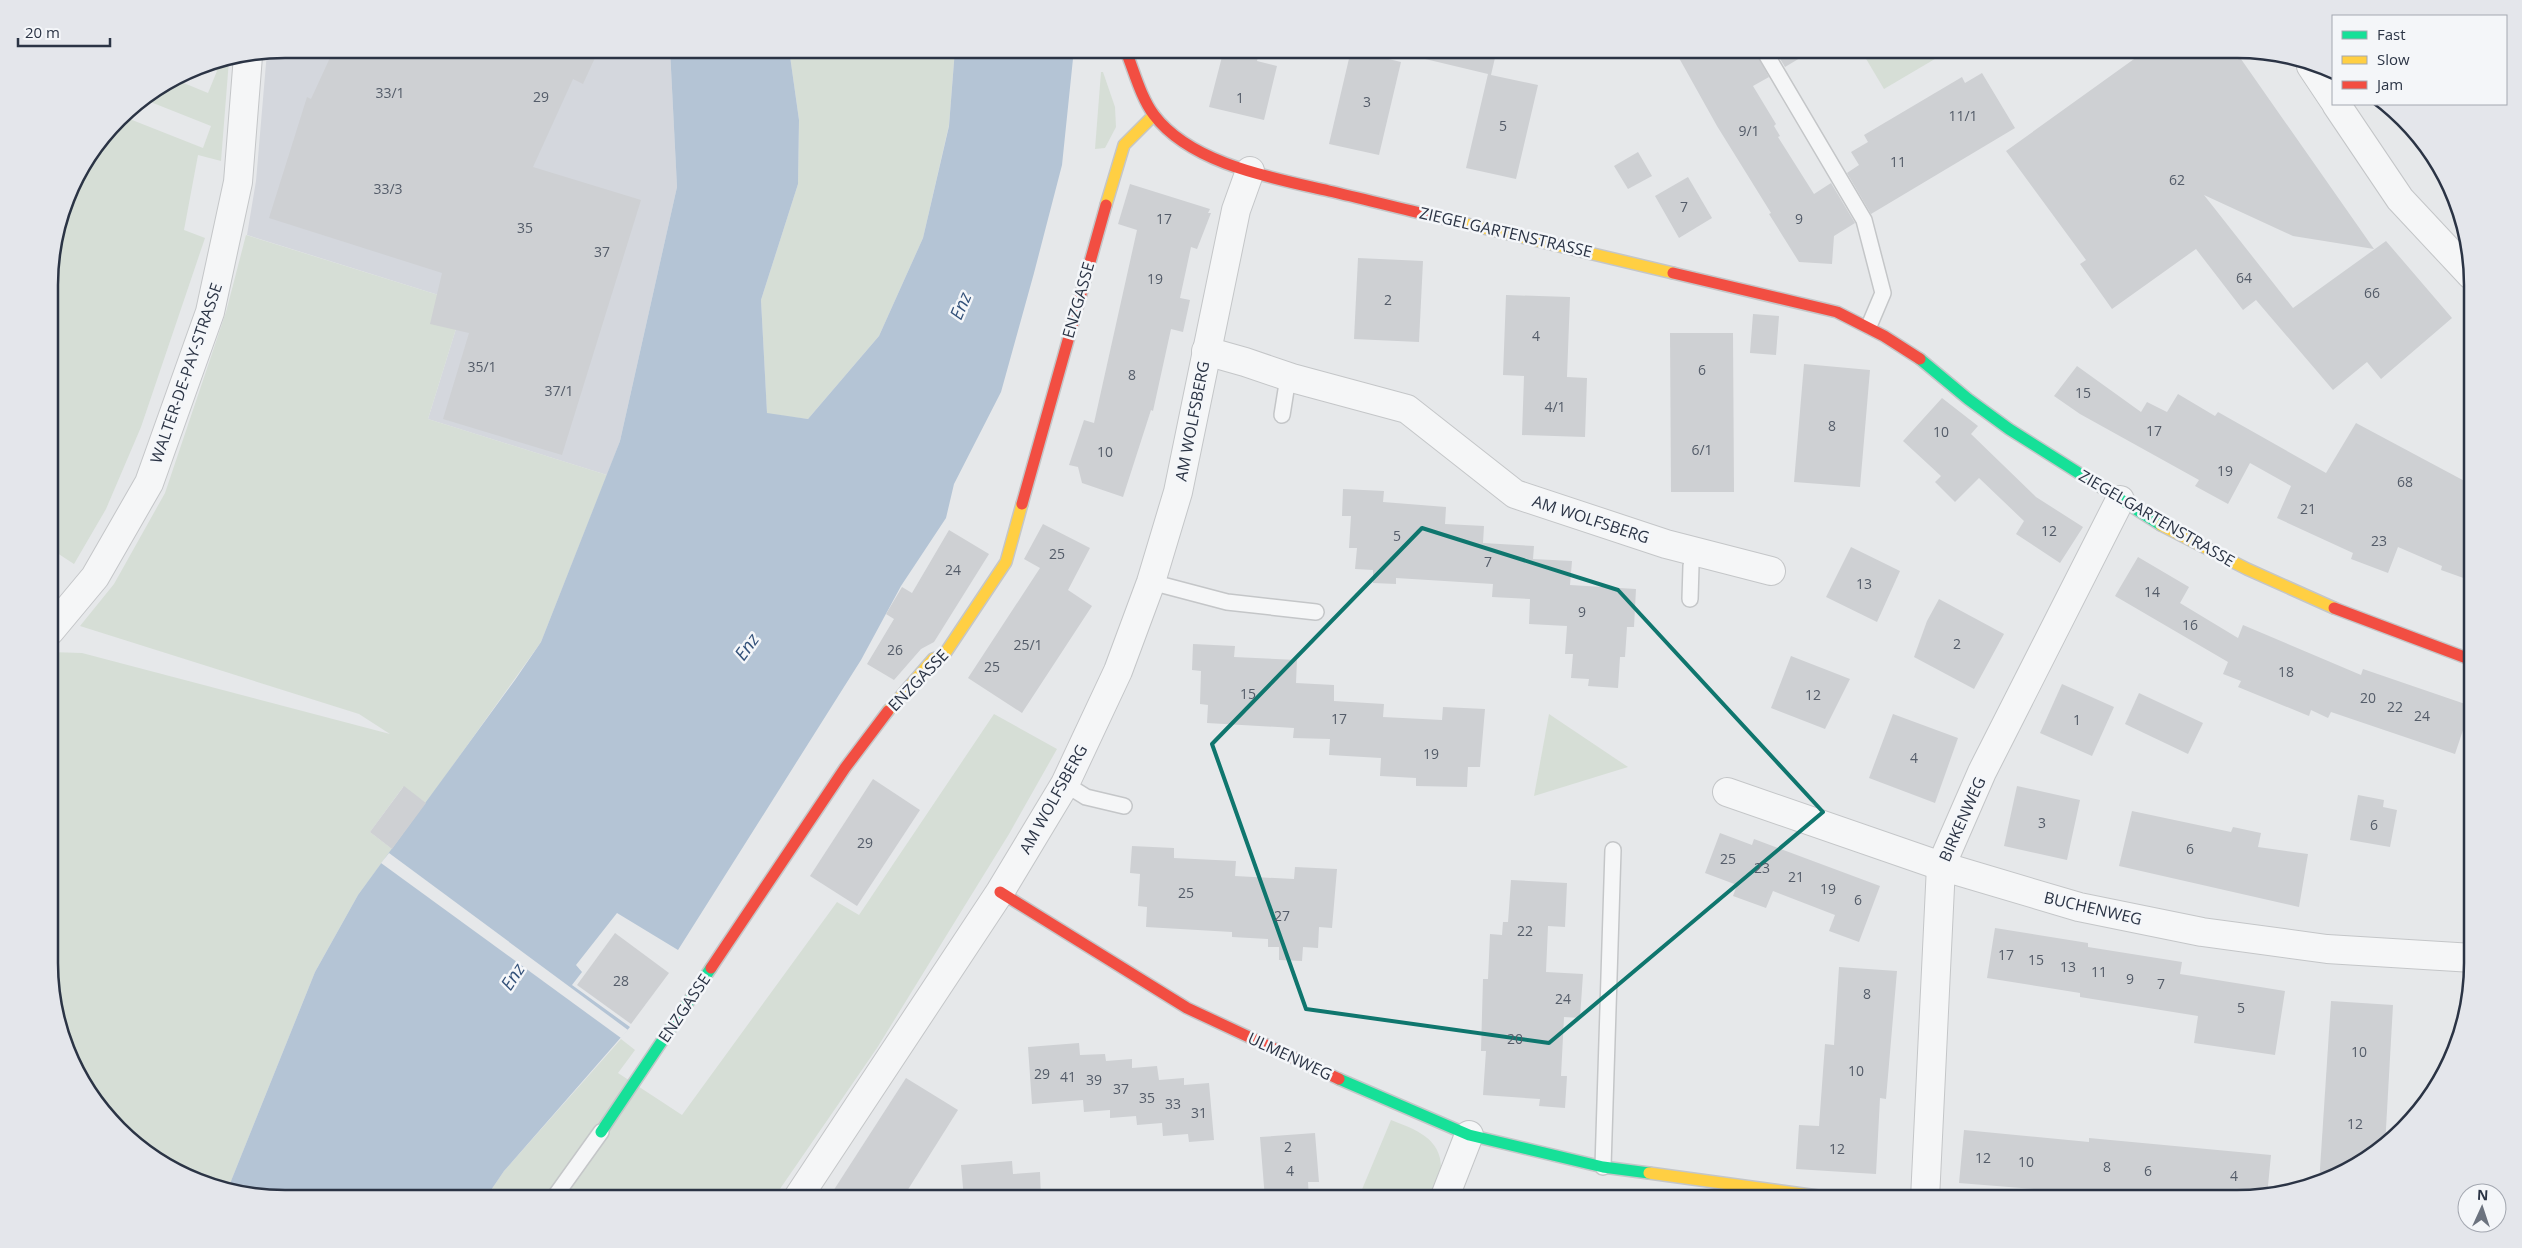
<svg xmlns="http://www.w3.org/2000/svg" width="2522" height="1248" font-family="'Open Sans',sans-serif">
  <style>
    .built { fill: #d4d7dd }
    .green { fill: #d6ded6 }
    .water { fill: #b4c4d5 }
    .pier { fill: #e6e8ea }
    .building { fill: #ced0d3 }
    .lines { fill: none; stroke-linecap: round; stroke-linejoin: round }
    .lane-casing { stroke: #c4c6c8; stroke-width: 18 }
    .street-casing { stroke: #c4c6c8; stroke-width: 30 }
    .fast-casing { stroke: #c4c6c8; stroke-width: 14 }
    .slow-casing { stroke: #c4c6c8; stroke-width: 14 }
    .jam-casing { stroke: #c4c6c8; stroke-width: 14 }
    .lane { stroke: #f5f6f7; stroke-width: 15 }
    .street { stroke: #f5f6f7; stroke-width: 28 }
    .fast { stroke: #16e098; stroke-width: 11 }
    .slow { stroke: #ffcf43; stroke-width: 11 }
    .jam { stroke: #f24e42; stroke-width: 11 }
    .marked { fill: none; stroke: #0f766e; stroke-width: 4; stroke-linejoin: round }
    .labels { text-anchor: middle; stroke-width: 5; stroke-linejoin: round; paint-order: stroke }
    .number-label { font-size: 14px; fill: #545c69 }
    .street-label { font-size: 16px; fill: #2b3445; stroke: #f4f6f9 }
    .water-label { font-size: 18px; font-style: italic; fill: #34527a; stroke: #f4f6f9 }
    .rim { fill: none; stroke: #2b3445; stroke-width: 2.5 }
  </style>
  <rect width="100%" height="100%" fill="#e6e8ea"/>
  <!-- built -->
  <polygon class="built" points="284,49 670,49 677,187 620,441 607,475 428,419 464,303 247,235 256,181 267,52"/>
  <!-- green -->
  <g class="green">
    <polygon points="789,49 955,49 949,125 923,238 879,336 808,419 767,414 761,300 798,184 799,120"/>
    <polygon points="1868,49 1943,49 1945,53 1884,89 1862,52"/>
    <polygon points="229,60 221,161 198,155 184,230 205,238 141,427 106,509 74,564 51,549 50,550 49,268 73,180 122,116 203,148 211,126 143,99 174,79 208,93 217,71 202,65"/>
    <polygon points="1101,72 1103,72 1115,107 1116,127 1105,148 1095,149"/>
    <polygon points="246,235 464,303 428,419 607,475 541,642 426,803 403,787 370,832 392,849 358,895 315,972 229,1186 180,1175 97,1107 67,1054 51,995 50,652 82,653 390,734 359,714 80,626 114,584 165,493 226,312"/>
    <polygon points="994,714 1057,749 1009,834 877,1048 773,1199 485,1199 504,1171 621,1039 635,1050 618,1073 682,1115 837,902 859,915"/>
    <polygon points="1549,714 1628,767 1534,796"/>
    <path d="M1391,1120c23,9 51,18 50,49 0,9 -6,21 -9,30h-74z"/>
  </g>
  <!-- water -->
  <polygon class="water" points="670,49 789,49 799,120 798,184 761,300 767,413 808,419 879,336 923,238 949,126 955,49 1074,49 1062,165 1034,273 1001,392 954,484 946,518 901,586 861,660 678,950 617,913 576,965 582,972 572,985 630,1027 504,1171 485,1199 284,1199 229,1186 315,972 358,895 515,680 541,642 620,441 677,187"/>
  <!-- pier -->
  <polygon class="pier" points="389,853 628,1030 621,1038 381,863"/>
  <!-- building -->
  <g class="building">
    <polygon points="334,49 599,49 583,84 573,79 533,167 641,200 562,455 443,419 469,333 430,324 442,273 269,218 307,97 311,99"/>
    <polygon points="1224,49 1260,49 1257,61 1277,66 1264,120 1209,107"/>
    <polygon points="1422,49 1497,49 1491,75 1538,85 1516,179 1466,168 1488,74 1421,58"/>
    <polygon points="1674,49 1754,49 1769,77 1753,86 1776,124 1774,126 1780,136 1778,137 1814,194 1831,183 1855,223 1834,236 1832,264 1799,262 1769,214 1771,213 1717,126"/>
    <polygon points="1774,49 1815,49 1785,67"/>
    <polygon points="2148,49 2234,49 2374,249 2293,236 2204,195 2293,308 2386,241 2452,318 2381,379 2367,362 2333,390 2256,300 2243,310 2196,249 2112,309 2080,264 2086,260 2006,151"/>
    <polygon points="1351,50 1401,62 1379,155 1329,144"/>
    <polygon points="1982,73 2015,128 1871,214 1847,173 1859,165 1851,152 1868,142 1864,135 1962,77 1965,83"/>
    <polygon points="1638,152 1652,176 1628,189 1614,166"/>
    <polygon points="1688,177 1712,218 1679,238 1655,196"/>
    <polygon points="1130,184 1210,209 1208,213 1211,213 1197,249 1191,247 1180,298 1190,300 1183,332 1171,329 1153,411 1151,410 1123,497 1082,483 1078,467 1069,465 1084,420 1094,423 1137,230 1118,224"/>
    <polygon points="1358,258 1423,261 1419,342 1354,339"/>
    <polygon points="1506,295 1570,297 1567,377 1587,378 1585,437 1522,435 1524,376 1503,375"/>
    <polygon points="1753,314 1779,316 1776,355 1750,353"/>
    <polygon points="1670,333 1733,333 1734,492 1671,492"/>
    <polygon points="1804,364 1870,370 1860,487 1794,482"/>
    <polygon points="2077,366 2141,412 2147,402 2167,412 2178,394 2215,416 2218,412 2326,473 2356,423 2472,485 2472,581 2441,570 2442,566 2398,547 2388,573 2351,559 2353,553 2277,518 2291,486 2250,463 2228,504 2195,486 2199,480 2080,414 2054,396"/>
    <polygon points="1942,398 1978,426 1971,434 2036,497 2083,527 2060,563 2016,534 2024,521 1979,478 1955,502 1935,482 1941,476 1903,441"/>
    <polygon points="1343,489 1384,491 1383,502 1446,507 1445,524 1484,526 1483,543 1534,546 1533,559 1572,561 1570,585 1636,589 1634,627 1627,627 1625,657 1620,657 1618,688 1588,686 1589,679 1571,678 1573,654 1565,654 1567,626 1529,624 1530,599 1492,597 1493,584 1396,578 1396,584 1373,583 1373,570 1355,569 1357,548 1349,548 1351,516 1342,516"/>
    <polygon points="1043,524 1090,548 1068,590 1092,606 1022,713 968,678 1040,568 1024,559"/>
    <polygon points="949,530 989,554 934,642 921,649 894,680 867,664 894,619 886,614 902,587 912,593"/>
    <polygon points="1851,547 1900,571 1877,622 1826,597"/>
    <polygon points="2138,557 2189,587 2180,603 2238,638 2243,625 2361,675 2363,669 2471,706 2455,754 2331,712 2328,718 2311,710 2309,716 2238,687 2241,681 2223,674 2228,662 2115,596"/>
    <polygon points="1939,599 2004,634 1974,689 1914,657 1927,621"/>
    <polygon points="1193,644 1235,646 1234,657 1297,660 1296,683 1334,685 1334,701 1384,704 1383,717 1442,720 1443,707 1485,709 1480,767 1468,767 1467,787 1416,786 1416,778 1380,776 1381,758 1329,755 1330,739 1293,738 1294,728 1207,723 1208,705 1200,704 1201,671 1192,670"/>
    <polygon points="1791,656 1850,679 1825,729 1771,708"/>
    <polygon points="2062,684 2114,707 2092,756 2040,733"/>
    <polygon points="2139,693 2203,723 2188,754 2125,724"/>
    <polygon points="1893,714 1958,738 1935,803 1869,778"/>
    <polygon points="873,779 920,810 857,906 810,876"/>
    <polygon points="404,786 426,803 392,849 370,832"/>
    <polygon points="2017,786 2080,800 2067,860 2004,846"/>
    <polygon points="2358,795 2384,800 2383,807 2397,810 2390,847 2350,840"/>
    <polygon points="2132,811 2231,832 2233,827 2261,833 2258,847 2308,854 2299,907 2119,866"/>
    <polygon points="1720,833 1752,845 1754,839 1880,886 1859,942 1829,931 1835,915 1773,891 1766,908 1733,896 1737,885 1705,873"/>
    <polygon points="1132,846 1174,848 1174,858 1236,861 1235,876 1294,879 1295,867 1337,869 1332,928 1319,927 1318,948 1303,947 1302,961 1279,960 1279,947 1268,947 1268,939 1232,937 1232,932 1146,927 1147,907 1138,906 1140,874 1130,873"/>
    <polygon points="1511,880 1567,883 1565,927 1548,926 1546,972 1583,974 1580,1018 1564,1017 1561,1076 1567,1076 1565,1108 1539,1106 1540,1099 1483,1095 1486,1051 1481,1051 1483,979 1488,979 1490,934 1502,935 1503,922 1508,922"/>
    <polygon points="1995,928 2088,943 2088,947 2182,962 2180,974 2285,991 2275,1055 2194,1043 2198,1016 2080,997 2080,993 1987,978"/>
    <polygon points="615,933 669,973 631,1024 577,985"/>
    <polygon points="1839,967 1897,971 1886,1099 1880,1098 1876,1174 1796,1169 1799,1125 1819,1126 1825,1044 1834,1045"/>
    <polygon points="2331,1001 2393,1005 2385,1146 2369,1159 2319,1184"/>
    <polygon points="1079,1043 1080,1055 1105,1054 1106,1061 1132,1059 1132,1068 1157,1066 1159,1080 1184,1078 1184,1085 1209,1083 1214,1140 1189,1142 1188,1134 1163,1136 1162,1123 1137,1125 1136,1116 1110,1118 1110,1110 1084,1112 1083,1100 1032,1104 1028,1047"/>
    <polygon points="906,1078 958,1110 902,1199 828,1199"/>
    <polygon points="1964,1130 2089,1142 2089,1138 2271,1155 2267,1196 2253,1199 2157,1199 1959,1183"/>
    <polygon points="1315,1133 1319,1182 1308,1182 1309,1199 1265,1199 1260,1137"/>
    <polygon points="1012,1161 1013,1174 1040,1172 1041,1199 964,1199 961,1165"/>
  </g>
  <g class="lines">
    <!-- lane casing -->
    <g class="lane-casing">
      <g id="lane">
        <polyline points="1763,49 1864,220 1883,293 1869,326"/>
        <polyline points="1282,415 1286,390 1292,378"/>
        <polyline points="1151,582 1227,602 1316,612"/>
        <polyline points="1690,599 1691,566 1696,551"/>
        <polyline points="1065,784 1086,797 1124,806"/>
        <polyline points="1603,1167 1613,850"/>
        <polyline points="553,1199 601,1132"/>
      </g>
    </g>
    <!-- street casing -->
    <g class="street-casing">
      <g id="street">
        <polyline points="2311,66 2333,99"/>
        <polyline points="2336,104 2400,199 2471,275"/>
        <polyline points="1206,351 1245,362 1292,378 1407,409 1515,494 1666,544 1771,571"/>
        <polyline points="50,631 95,577 149,483 210,312 238,182 248,56"/>
        <polyline points="1727,792 1941,866 2079,907 2202,932 2327,949 2473,958"/>
        <polyline points="797,1199 1000,892 1065,784 1118,671 1151,582 1178,492 1236,210 1250,171"/>
        <polyline points="1444,1199 1469,1135"/>
        <polyline points="1925,1199 1941,866 1982,772 2120,500"/>
      </g>
    </g>
    <!-- fast casing -->
    <g class="fast-casing">
      <g id="fast">
        <polyline points="1920,359 1968,399 2009,429 2161,525"/>
        <polyline points="1339,1079 1469,1135 1603,1167 1649,1173"/>
        <polyline points="601,1132 711,968"/>
      </g>
    </g>
    <!-- slow casing -->
    <g class="slow-casing">
      <g id="slow">
        <polyline points="1106,205 1124,145 1154,115"/>
        <polyline points="1433,216 1673,273"/>
        <polyline points="2161,525 2247,569 2334,608"/>
        <polyline points="888,711 933,659 944,655 1006,562 1022,504"/>
        <polyline points="1649,1173 1840,1199"/>
      </g>
    </g>
    <!-- jam casing -->
    <g class="jam-casing">
      <g id="jam">
        <path d="M1125,49c9,21 15,47 29,66 37,49 119,63 175,76 35,8 69,17 104,25"/>
        <polyline points="1673,273 1837,312 1884,336 1920,359"/>
        <polyline points="1022,504 1106,205"/>
        <polyline points="2334,608 2472,660"/>
        <polyline points="1000,892 1187,1008 1339,1079"/>
        <polyline points="711,968 845,768 888,711"/>
      </g>
    </g>
    <!-- lane -->
    <use href="#lane" class="lane"/>
    <!-- street -->
    <use href="#street" class="street"/>
    <!-- fast -->
    <use href="#fast" class="fast"/>
    <!-- slow -->
    <use href="#slow" class="slow"/>
    <!-- jam -->
    <use href="#jam" class="jam"/>
  </g>
  <!-- marked area -->
  <path class="marked" d="M1422,528l196,62 205,222 -274,231 -243,-34 -94,-265z"/>
  <g class="labels">
    <!-- number labels -->
    <g class="number-label">
      <text x="390" y="98">33/1</text>
      <text x="541" y="102">29</text>
      <text x="1240" y="103">1</text>
      <text x="1367" y="107">3</text>
      <text x="1963" y="121">11/1</text>
      <text x="1503" y="131">5</text>
      <text x="1749" y="136">9/1</text>
      <text x="1898" y="167">11</text>
      <text x="2177" y="185">62</text>
      <text x="388" y="194">33/3</text>
      <text x="1684" y="212">7</text>
      <text x="1164" y="224">17</text>
      <text x="1799" y="224">9</text>
      <text x="525" y="233">35</text>
      <text x="602" y="257">37</text>
      <text x="2244" y="283">64</text>
      <text x="1155" y="284">19</text>
      <text x="2372" y="298">66</text>
      <text x="1388" y="305">2</text>
      <text x="1536" y="341">4</text>
      <text x="482" y="372">35/1</text>
      <text x="1702" y="375">6</text>
      <text x="1132" y="380">8</text>
      <text x="559" y="396">37/1</text>
      <text x="2083" y="398">15</text>
      <text x="1555" y="412">4/1</text>
      <text x="1832" y="431">8</text>
      <text x="2154" y="436">17</text>
      <text x="1941" y="437">10</text>
      <text x="1702" y="455">6/1</text>
      <text x="1105" y="457">10</text>
      <text x="2225" y="476">19</text>
      <text x="2405" y="487">68</text>
      <text x="2308" y="514">21</text>
      <text x="2049" y="536">12</text>
      <text x="1397" y="541">5</text>
      <text x="2379" y="546">23</text>
      <text x="1057" y="559">25</text>
      <text x="1488" y="567">7</text>
      <text x="953" y="575">24</text>
      <text x="1864" y="589">13</text>
      <text x="2152" y="597">14</text>
      <text x="1582" y="617">9</text>
      <text x="2190" y="630">16</text>
      <text x="1957" y="649">2</text>
      <text x="1028" y="650">25/1</text>
      <text x="895" y="655">26</text>
      <text x="992" y="672">25</text>
      <text x="2286" y="677">18</text>
      <text x="1248" y="699">15</text>
      <text x="1813" y="700">12</text>
      <text x="2368" y="703">20</text>
      <text x="2395" y="712">22</text>
      <text x="2422" y="721">24</text>
      <text x="1339" y="724">17</text>
      <text x="2077" y="725">1</text>
      <text x="1431" y="759">19</text>
      <text x="1914" y="763">4</text>
      <text x="2042" y="828">3</text>
      <text x="2374" y="830">6</text>
      <text x="865" y="848">29</text>
      <text x="2190" y="854">6</text>
      <text x="1728" y="864">25</text>
      <text x="1762" y="873">23</text>
      <text x="1796" y="882">21</text>
      <text x="1828" y="894">19</text>
      <text x="1186" y="898">25</text>
      <text x="1858" y="905">6</text>
      <text x="1282" y="921">27</text>
      <text x="1525" y="936">22</text>
      <text x="2006" y="960">17</text>
      <text x="2036" y="965">15</text>
      <text x="2068" y="972">13</text>
      <text x="2099" y="977">11</text>
      <text x="2130" y="984">9</text>
      <text x="621" y="986">28</text>
      <text x="2161" y="989">7</text>
      <text x="1867" y="999">8</text>
      <text x="1563" y="1004">24</text>
      <text x="2241" y="1013">5</text>
      <text x="1515" y="1044">20</text>
      <text x="2359" y="1057">10</text>
      <text x="1856" y="1076">10</text>
      <text x="1042" y="1079">29</text>
      <text x="1068" y="1082">41</text>
      <text x="1094" y="1085">39</text>
      <text x="1121" y="1094">37</text>
      <text x="1147" y="1103">35</text>
      <text x="1173" y="1109">33</text>
      <text x="1199" y="1118">31</text>
      <text x="2355" y="1129">12</text>
      <text x="1288" y="1152">2</text>
      <text x="1837" y="1154">12</text>
      <text x="1983" y="1163">12</text>
      <text x="2026" y="1167">10</text>
      <text x="2107" y="1172">8</text>
      <text x="1290" y="1176">4</text>
      <text x="2148" y="1176">6</text>
      <text x="2234" y="1181">4</text>
    </g>
    <!-- street labels -->
    <g class="street-label">
      <text transform="translate(1506 232) rotate(13)" y="6">ZIEGELGARTENSTRASSE</text>
      <text transform="translate(1078 300) rotate(-74)" y="6">ENZGASSE</text>
      <text transform="translate(186 373) rotate(-71)" y="6">WALTER-DE-PAY-STRASSE</text>
      <text transform="translate(1192 421) rotate(-79)" y="6">AM WOLFSBERG</text>
      <text transform="translate(2157 518) rotate(30)" y="6">ZIEGELGARTENSTRASSE</text>
      <text transform="translate(1591 519) rotate(18)" y="6">AM WOLFSBERG</text>
      <text transform="translate(918 680) rotate(-46)" y="6">ENZGASSE</text>
      <text transform="translate(1053 799) rotate(-61)" y="6">AM WOLFSBERG</text>
      <text transform="translate(1962 819) rotate(-66)" y="6">BIRKENWEG</text>
      <text transform="translate(2093 908) rotate(13)" y="6">BUCHENWEG</text>
      <text transform="translate(684 1008) rotate(-56)" y="6">ENZGASSE</text>
      <text transform="translate(1290 1056) rotate(25)" y="6">ULMENWEG</text>
    </g>
    <!-- water labels -->
    <g class="water-label">
      <text transform="translate(961 306) rotate(-67)" y="6">Enz</text>
      <text transform="translate(747 647) rotate(-54)" y="6">Enz</text>
      <text transform="translate(513 977) rotate(-57)" y="6">Enz</text>
    </g>
  </g>
  <!-- crop -->
  <path d="M0 0H2522V1248H0ZM285 58H2237A227 227 0 0 1 2464 285V963A227 227 0 0 1 2237 1190H285A227 227 0 0 1 58 963V285A227 227 0 0 1 285 58Z" fill="#e4e6eb" fill-rule="evenodd"/>
  <path class="rim" d="M285 58H2237A227 227 0 0 1 2464 285V963A227 227 0 0 1 2237 1190H285A227 227 0 0 1 58 963V285A227 227 0 0 1 285 58Z"/>
  <!-- legend -->
  <rect x="2332" y="15" width="175" height="90" fill="#f4f6f9" stroke="#a4a8b1"/>
  <rect x="2342" y="31" width="25" height="8" fill="#16e098" stroke="#a4a8b1"/>
  <text x="2377" y="40" font-size="15" fill="#2b3445">Fast</text>
  <rect x="2342" y="56" width="25" height="8" fill="#ffcf43" stroke="#a4a8b1"/>
  <text x="2377" y="65" font-size="15" fill="#2b3445">Slow</text>
  <rect x="2342" y="81" width="25" height="8" fill="#f24e42" stroke="#a4a8b1"/>
  <text x="2377" y="90" font-size="15" fill="#2b3445">Jam</text>
  <!-- north arrow -->
  <g transform="translate(2482 1208) rotate(3)"><circle r="24" fill="#f4f6f9" stroke="#a4a8b1"/>
  <path d="M0-4L9 19L0 12L-9 19Z" fill="#6c737f"/>
  <text y="-8" font-size="14" font-weight="bold" text-anchor="middle" fill="#2b3445">N</text>
  </g>
  <!-- scale -->
  <path d="M18 38v8h92v-8" fill="none" stroke="#2b3445" stroke-width="2.5"/>
  <text x="25" y="38" font-size="15" fill="#2b3445" stroke="#f4f6f9" stroke-width="4" paint-order="stroke">20 m</text>
</svg>
